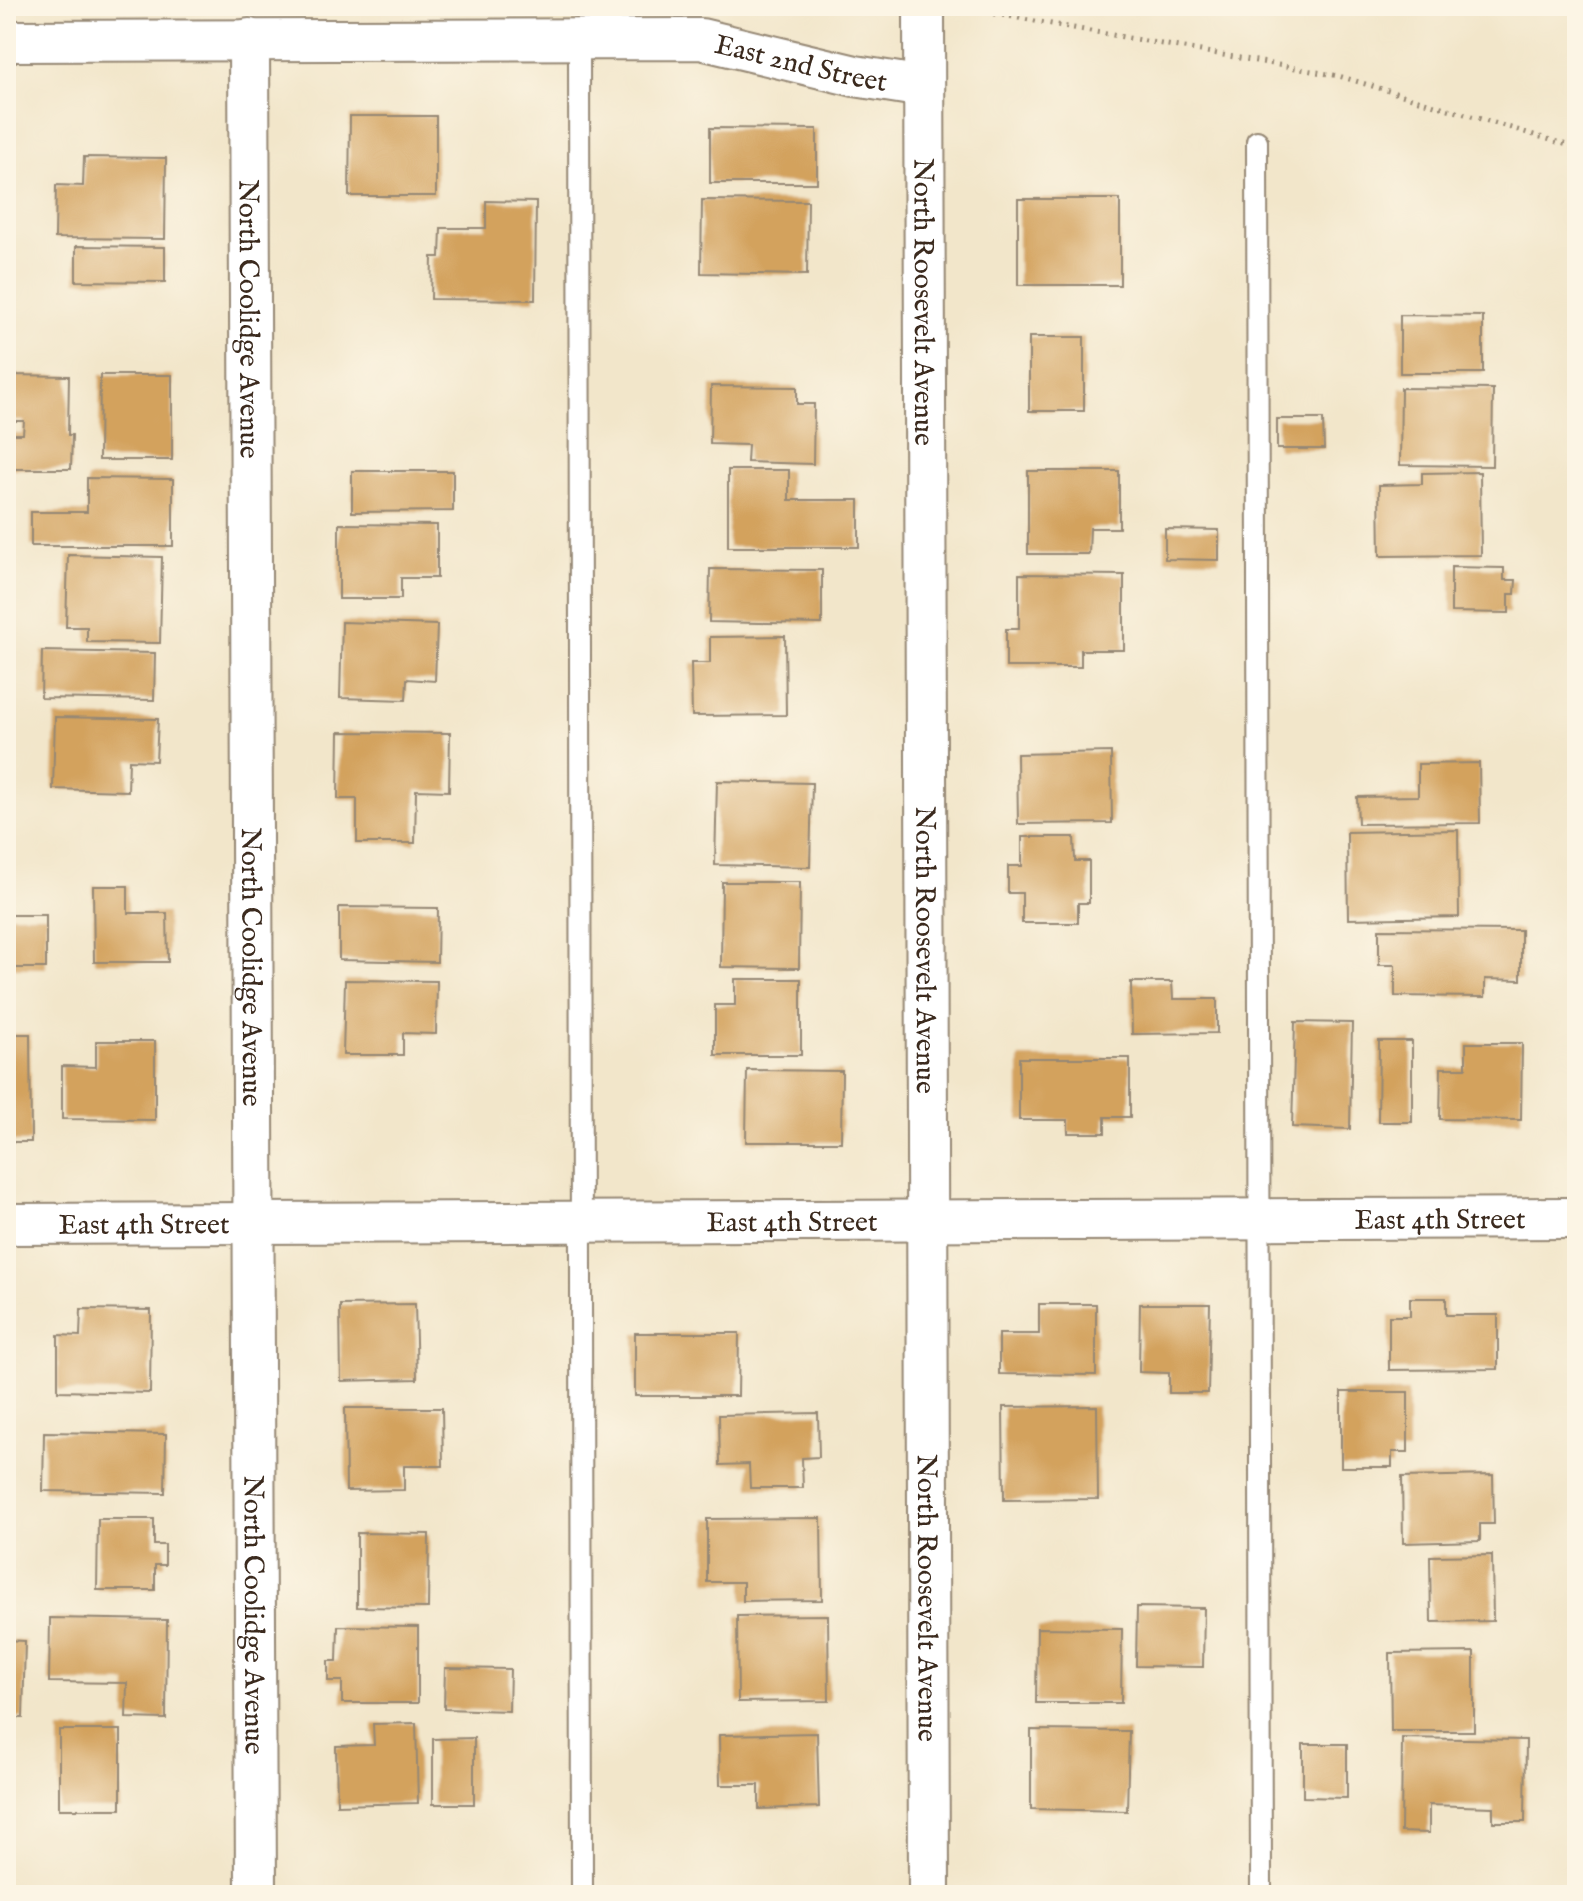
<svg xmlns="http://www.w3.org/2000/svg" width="1583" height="1901" font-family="'IM FELL English',serif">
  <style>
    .building { fill: #d3a25d }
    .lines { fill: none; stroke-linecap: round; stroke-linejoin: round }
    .lane-casing { stroke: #968874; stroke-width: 24 }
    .street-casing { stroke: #968874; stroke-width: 44 }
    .path { stroke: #968874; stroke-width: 5; stroke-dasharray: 2 6; stroke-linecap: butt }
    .lane { stroke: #fff; stroke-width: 20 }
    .street { stroke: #fff; stroke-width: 40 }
    .labels { text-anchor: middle; stroke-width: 7; stroke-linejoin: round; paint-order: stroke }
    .street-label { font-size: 28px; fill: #3b2a1e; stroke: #fcf5e5 }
  </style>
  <rect width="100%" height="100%" fill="#fcf5e5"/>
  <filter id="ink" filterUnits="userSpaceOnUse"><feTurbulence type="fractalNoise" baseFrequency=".0125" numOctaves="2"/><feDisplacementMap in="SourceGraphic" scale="16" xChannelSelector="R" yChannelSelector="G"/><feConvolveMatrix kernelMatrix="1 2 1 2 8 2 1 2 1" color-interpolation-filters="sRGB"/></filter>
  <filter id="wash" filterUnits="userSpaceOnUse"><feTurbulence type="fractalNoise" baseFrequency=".006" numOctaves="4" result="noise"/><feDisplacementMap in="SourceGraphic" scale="32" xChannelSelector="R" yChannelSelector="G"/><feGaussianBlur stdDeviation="1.8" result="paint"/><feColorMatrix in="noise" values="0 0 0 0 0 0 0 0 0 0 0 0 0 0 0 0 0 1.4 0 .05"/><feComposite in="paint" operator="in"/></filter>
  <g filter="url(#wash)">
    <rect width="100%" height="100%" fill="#f2e6ca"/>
    <g id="blocks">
      <!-- building -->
      <g class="building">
        <polygon points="350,116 436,116 436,196 349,196"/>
        <polygon points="710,128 817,129 817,183 710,183"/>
        <polygon points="84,157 166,158 165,239 55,238 56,185 83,186"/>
        <rect x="1018" y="199" width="102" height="86"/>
        <polygon points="702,200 808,201 807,275 701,273"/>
        <polygon points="486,201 536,202 535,300 431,299 432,257 440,257 441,228 486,228"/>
        <polygon points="76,246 165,247 165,282 76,281"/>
        <polygon points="1400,315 1483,316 1483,373 1400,373"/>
        <rect x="1029" y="337" width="55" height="74"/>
        <polygon points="9,375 69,376 68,435 72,435 71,469 6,469 6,434 23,434 24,421 9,421"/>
        <polygon points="100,375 172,375 172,460 99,460"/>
        <polygon points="711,386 797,387 797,404 814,404 813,464 747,462 748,445 710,444"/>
        <polygon points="1401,388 1493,389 1492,466 1400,465"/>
        <polygon points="1277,419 1323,419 1324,449 1277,449"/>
        <polygon points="728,470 789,470 789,500 859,500 859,547 728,547"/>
        <polygon points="352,471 453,471 453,511 352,512"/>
        <polygon points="1028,471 1119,471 1119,528 1090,528 1089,554 1028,554"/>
        <polygon points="1480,472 1481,555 1380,556 1379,485 1422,484 1422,473"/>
        <polygon points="87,478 173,479 173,546 31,546 31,512 87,512"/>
        <polygon points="339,524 437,525 437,578 401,578 401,599 339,599"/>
        <polygon points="1165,529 1219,530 1219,560 1165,559"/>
        <polygon points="68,555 162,557 160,643 87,642 87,627 66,627"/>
        <polygon points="1451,567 1504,568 1504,580 1516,580 1515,594 1509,594 1509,613 1451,612"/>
        <polygon points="710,569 822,570 822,624 709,622"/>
        <polygon points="1019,574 1124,575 1124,650 1081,650 1081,667 1006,667 1006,629 1019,629"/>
        <polygon points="342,622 437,625 435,681 407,679 406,700 340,698"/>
        <polygon points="785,636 786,715 692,716 691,663 710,663 710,637"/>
        <polygon points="42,651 155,653 154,700 41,698"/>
        <polygon points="55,717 158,719 156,761 129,760 128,791 53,789"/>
        <polygon points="339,732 450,733 449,791 416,790 415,843 357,843 357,799 338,799"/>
        <polygon points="1111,752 1112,823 1018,824 1017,754"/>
        <polygon points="1479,763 1480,823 1358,824 1357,797 1418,796 1418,764"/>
        <polygon points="717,781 812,783 810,867 715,865"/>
        <polygon points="1458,830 1459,917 1348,919 1347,832"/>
        <polygon points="1022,837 1074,837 1075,861 1089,861 1089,903 1078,903 1078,923 1022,923 1022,893 1008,893 1008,866 1022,866"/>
        <polygon points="722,882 800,882 799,968 721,967"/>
        <polygon points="93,886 128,886 128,913 167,913 168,962 94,962"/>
        <polygon points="339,907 438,908 437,962 339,960"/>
        <rect x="6" y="915" width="40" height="53"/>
        <polygon points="1379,929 1521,930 1521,980 1485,979 1485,997 1395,996 1395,965 1379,965"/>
        <polygon points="735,979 801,979 801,1055 715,1055 715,1005 735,1005"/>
        <polygon points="345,980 437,981 436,1034 403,1033 403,1055 343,1055"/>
        <polygon points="1131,982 1172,982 1173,999 1217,999 1217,1033 1132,1034"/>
        <polygon points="1295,1022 1352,1023 1350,1129 1292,1127"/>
        <polygon points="6,1034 30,1034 31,1142 6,1142"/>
        <polygon points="96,1041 155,1041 155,1120 62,1119 62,1066 96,1067"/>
        <polygon points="1379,1041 1412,1041 1412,1122 1378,1122"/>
        <polygon points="1466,1043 1522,1043 1521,1120 1440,1119 1441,1068 1466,1068"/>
        <polygon points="1019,1058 1130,1058 1130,1117 1105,1117 1105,1133 1068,1133 1068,1120 1019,1120"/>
        <polygon points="747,1070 842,1071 841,1142 746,1142"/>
        <polygon points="1410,1298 1446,1298 1446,1315 1498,1315 1498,1369 1389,1370 1389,1316 1410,1316"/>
        <polygon points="415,1304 417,1379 341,1381 340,1305"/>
        <polygon points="1039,1304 1096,1304 1096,1375 999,1374 999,1334 1039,1334"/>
        <polygon points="1140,1304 1210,1304 1208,1393 1169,1393 1169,1373 1139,1372"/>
        <polygon points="81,1309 151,1310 150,1393 58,1391 58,1335 80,1336"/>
        <polygon points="635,1333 739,1333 738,1396 635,1396"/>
        <polygon points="1341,1392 1408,1392 1408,1452 1392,1452 1392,1467 1341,1467"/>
        <polygon points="1097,1406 1098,1499 1004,1500 1003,1407"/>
        <polygon points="345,1408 442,1408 443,1466 404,1466 404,1490 346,1491"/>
        <polygon points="818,1413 819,1457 802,1458 803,1488 750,1488 749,1464 720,1465 719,1415"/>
        <polygon points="44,1432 166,1434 165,1493 43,1491"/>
        <polygon points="1493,1475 1494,1524 1480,1524 1480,1541 1403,1543 1402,1477"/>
        <polygon points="821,1518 822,1600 743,1601 743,1582 707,1582 707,1519"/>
        <polygon points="98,1519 154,1519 154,1545 165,1545 165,1565 155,1565 155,1590 97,1590"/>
        <polygon points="357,1533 429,1534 428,1608 357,1607"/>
        <polygon points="1492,1555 1493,1621 1431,1622 1430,1556"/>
        <polygon points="1137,1607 1204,1608 1203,1667 1136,1666"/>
        <polygon points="828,1615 829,1701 738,1702 737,1616"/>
        <polygon points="50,1618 167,1620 166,1719 126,1718 127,1683 49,1682"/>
        <polygon points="338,1626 418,1627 418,1703 342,1703 342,1681 328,1681 328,1661 337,1661"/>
        <polygon points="1037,1628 1122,1629 1121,1703 1036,1703"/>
        <polygon points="6,1640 25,1641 23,1718 6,1718"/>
        <polygon points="1474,1652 1474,1731 1391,1731 1390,1653"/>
        <polygon points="445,1668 510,1669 509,1711 444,1709"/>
        <polygon points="416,1723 418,1803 337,1805 336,1746 374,1745 373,1724"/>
        <rect x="59" y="1730" width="62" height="79"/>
        <polygon points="1031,1730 1129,1731 1127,1811 1031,1809"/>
        <polygon points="817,1733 819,1807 759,1809 759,1785 720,1785 719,1735"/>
        <polygon points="474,1738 474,1804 433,1804 433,1739"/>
        <polygon points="1402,1738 1526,1740 1525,1822 1493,1822 1493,1807 1429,1805 1429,1833 1401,1832"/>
        <polygon points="1303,1744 1347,1744 1347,1798 1303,1797"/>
      </g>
    </g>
  </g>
  <g filter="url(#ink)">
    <use href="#blocks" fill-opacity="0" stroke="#968874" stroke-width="2"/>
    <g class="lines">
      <!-- lane casing -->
      <g class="lane-casing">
        <g id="lane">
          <polyline points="579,37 582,1895"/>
          <polyline points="1257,141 1261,1895"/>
        </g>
      </g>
      <!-- street casing -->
      <g class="street-casing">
        <g id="street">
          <path id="s1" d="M924,6l5,1889"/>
          <path id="s2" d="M249,39l7,1856"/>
          <path id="s3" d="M6,41l695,-2 154,37 69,11"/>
          <path id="s4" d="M6,1224l1571,-6"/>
        </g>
      </g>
      <!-- path -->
      <polyline class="path" points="963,8 1339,76 1577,148"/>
      <!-- lane -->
      <use href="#lane" class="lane"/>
      <!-- street -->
      <use href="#street" class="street"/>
    </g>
  </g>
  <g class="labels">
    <!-- street labels -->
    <g class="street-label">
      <text dy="10" stroke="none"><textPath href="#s3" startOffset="798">East 2nd Street</textPath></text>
      <text dy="10" stroke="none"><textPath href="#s1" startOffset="296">North Roosevelt Avenue</textPath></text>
      <text dy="10" stroke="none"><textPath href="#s2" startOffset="280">North Coolidge Avenue</textPath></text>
      <text dy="10" stroke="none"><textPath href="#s1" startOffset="944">North Roosevelt Avenue</textPath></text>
      <text dy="10" stroke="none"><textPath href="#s2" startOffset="928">North Coolidge Avenue</textPath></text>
      <text dy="10" stroke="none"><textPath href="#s4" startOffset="1434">East 4th Street</textPath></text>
      <text dy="10" stroke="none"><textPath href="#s4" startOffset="786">East 4th Street</textPath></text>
      <text dy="10" stroke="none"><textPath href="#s4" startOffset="138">East 4th Street</textPath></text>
      <text dy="10" stroke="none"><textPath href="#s1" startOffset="1592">North Roosevelt Avenue</textPath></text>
      <text dy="10" stroke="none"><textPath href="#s2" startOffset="1576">North Coolidge Avenue</textPath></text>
    </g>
  </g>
  <!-- margin -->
  <rect width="1583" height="1901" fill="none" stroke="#fcf5e5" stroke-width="32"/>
</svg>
